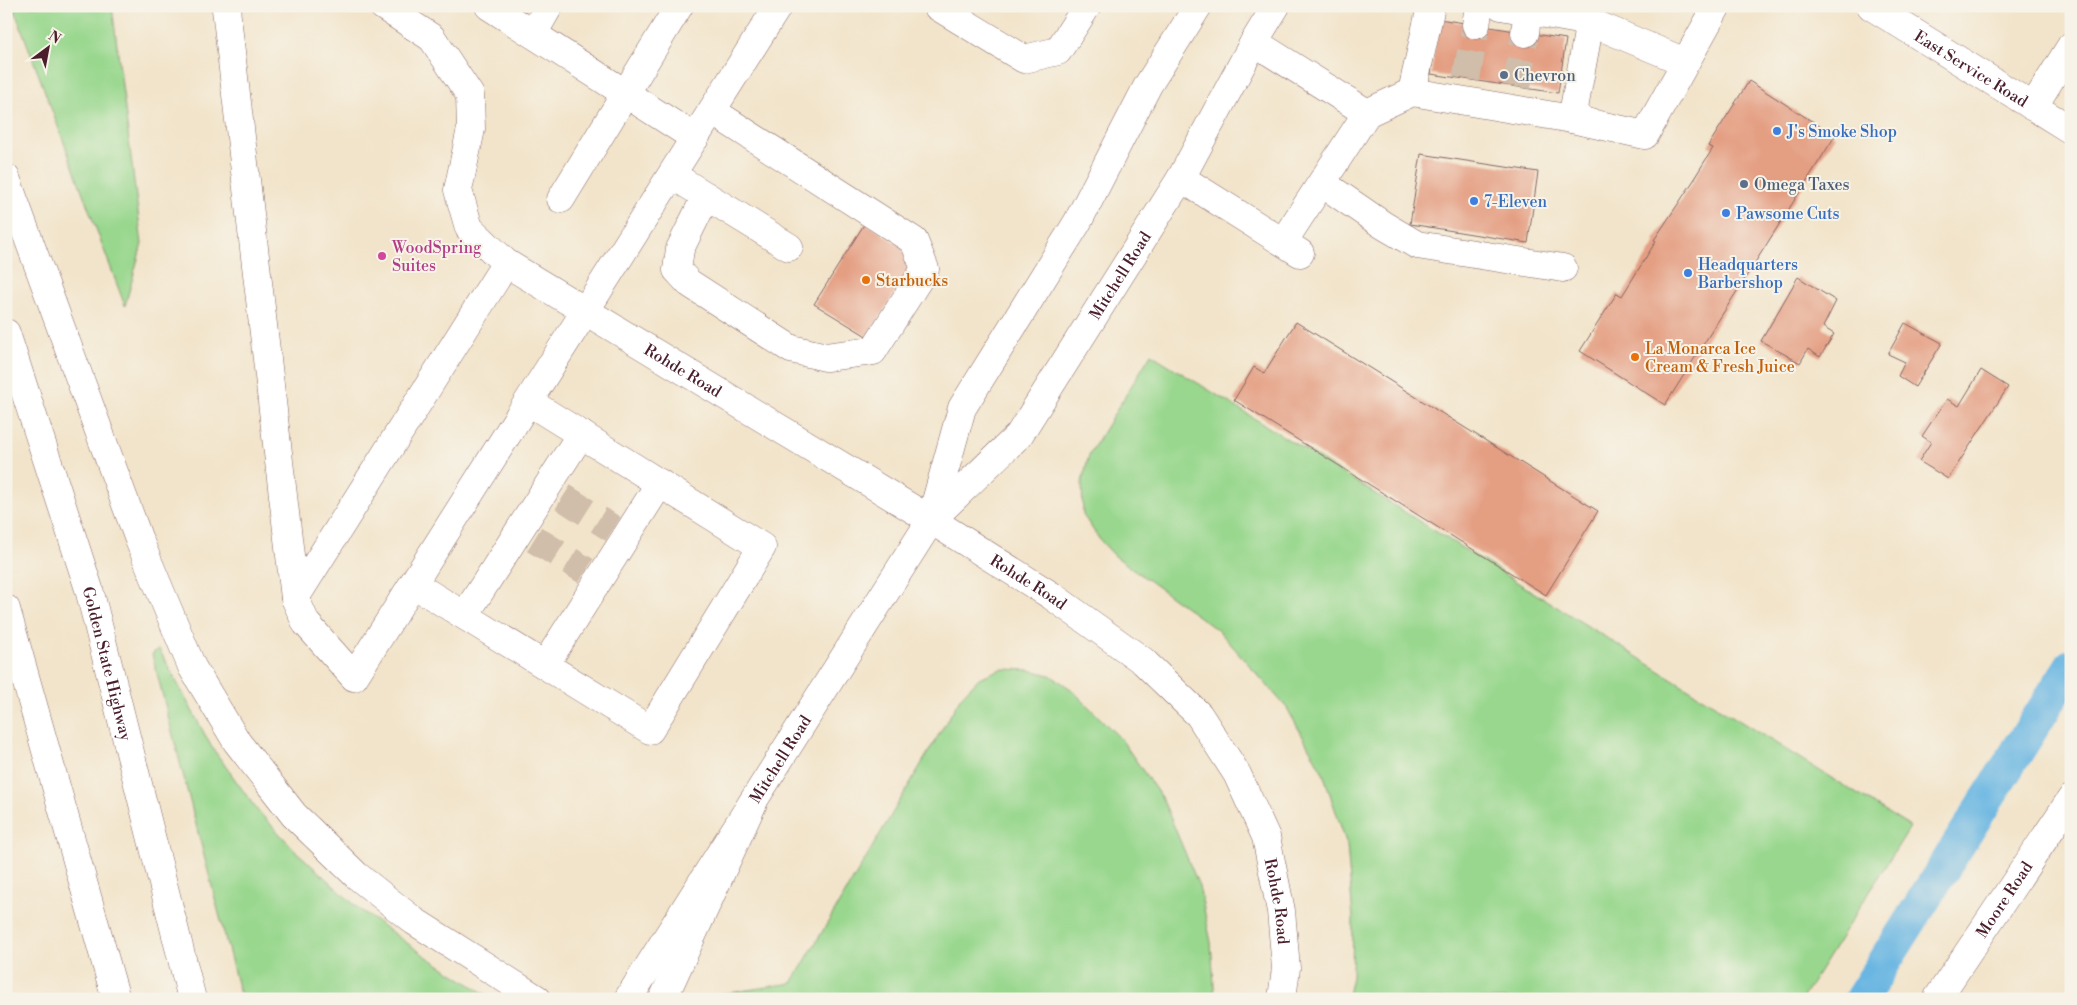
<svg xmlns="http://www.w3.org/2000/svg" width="2077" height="1005" font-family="'Libre Bodoni',serif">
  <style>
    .green { fill: #98d78d; stroke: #717b5c }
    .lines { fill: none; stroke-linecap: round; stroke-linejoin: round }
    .canal { stroke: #69b6e2; stroke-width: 34 }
    .building { fill: #e49f83 }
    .minor-tunnel { stroke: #d0bdaa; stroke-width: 28; stroke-dasharray: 28 14; stroke-linecap: butt }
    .minor-casing { stroke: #856463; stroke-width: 29 }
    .highway-casing { stroke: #856463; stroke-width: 29 }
    .minor { stroke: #fff; stroke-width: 28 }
    .highway { stroke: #fff; stroke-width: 28 }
    .service-dot { fill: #5c6f8a; stroke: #f7f3e8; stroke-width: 2 }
    .shop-dot { fill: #3f7fe0; stroke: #f7f3e8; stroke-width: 2 }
    .hotel-dot { fill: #d1479c; stroke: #f7f3e8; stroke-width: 2 }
    .food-dot { fill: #e8710a; stroke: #f7f3e8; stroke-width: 2 }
    .labels { text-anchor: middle; stroke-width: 4; stroke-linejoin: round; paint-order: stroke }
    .street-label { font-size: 16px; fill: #4a1f2b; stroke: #f7f3e8 }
    .service-label { font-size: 16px; fill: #4e5e75; stroke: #f7f3e8; text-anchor: start }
    .shop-label { font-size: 16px; fill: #366cbe; stroke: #f7f3e8; text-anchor: start }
    .hotel-label { font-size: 16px; fill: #b23c85; stroke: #f7f3e8; text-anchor: start }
    .food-label { font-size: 16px; fill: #c56008; stroke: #f7f3e8; text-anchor: start }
  </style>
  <rect width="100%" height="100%" fill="#f7f3e8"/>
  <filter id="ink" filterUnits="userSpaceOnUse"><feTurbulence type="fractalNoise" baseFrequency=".02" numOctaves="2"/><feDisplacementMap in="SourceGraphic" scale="10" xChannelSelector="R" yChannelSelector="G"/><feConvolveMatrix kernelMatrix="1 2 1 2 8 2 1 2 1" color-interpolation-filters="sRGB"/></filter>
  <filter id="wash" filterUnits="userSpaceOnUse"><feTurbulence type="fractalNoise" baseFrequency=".0096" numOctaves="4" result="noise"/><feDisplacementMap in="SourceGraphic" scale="20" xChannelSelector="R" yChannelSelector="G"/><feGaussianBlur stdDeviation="1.12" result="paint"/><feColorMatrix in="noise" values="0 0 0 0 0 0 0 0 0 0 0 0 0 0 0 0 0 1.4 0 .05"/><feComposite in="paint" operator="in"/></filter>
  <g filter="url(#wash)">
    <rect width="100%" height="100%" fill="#f2e4ca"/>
    <!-- green -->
    <g class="green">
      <polygon points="13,6 112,6 142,244 125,306"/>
      <polygon points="1151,354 1910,827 1802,999 1347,999 1352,977 1353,919 1347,845 1323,773 1287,708 1220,632 1115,556 1100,540 1083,515 1082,482 1089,455"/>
      <polygon points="159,649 211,746 257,810 299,854 359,909 424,955 493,999 241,999 152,654"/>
      <polygon points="1001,669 1029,670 1050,675 1071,689 1121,739 1163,800 1199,886 1211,942 1215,999 708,999 709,996 792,983 961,697 979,678"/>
    </g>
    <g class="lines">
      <!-- canal -->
      <polyline class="canal" points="1861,999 2071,666"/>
    </g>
    <g id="blocks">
      <!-- building -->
      <g class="building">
        <polygon points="1439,19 1566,39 1558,93 1431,74"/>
        <polygon points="1749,81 1835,136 1665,405 1580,351 1617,293 1622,296 1656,241 1654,240 1696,177 1695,177 1713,148 1708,146"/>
        <polygon points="1421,154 1538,172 1528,243 1410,224"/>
        <polygon points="865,223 917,256 868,337 814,304"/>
        <polygon points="1798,277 1836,301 1823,327 1834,334 1820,357 1808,349 1800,363 1761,341"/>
        <polygon points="1296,322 1598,511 1546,595 1234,400 1254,367 1264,373"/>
        <polygon points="1905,323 1942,343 1915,387 1898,376 1905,362 1888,354"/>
        <polygon points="1981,370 2008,387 1948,479 1919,461 1931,442 1922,436 1947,399 1959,406"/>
      </g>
    </g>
  </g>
  <g filter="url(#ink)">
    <use href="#blocks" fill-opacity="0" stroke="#856463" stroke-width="1"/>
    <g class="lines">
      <!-- minor-tunnel -->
      <g class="minor-tunnel">
        <polyline points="1466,79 1476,25"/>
        <polyline points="1517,87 1525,33"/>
        <polyline points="563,497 613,529"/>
        <polyline points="534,539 586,571"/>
      </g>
      <!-- minor casing -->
      <g class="minor-casing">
        <g id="minor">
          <polyline points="228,6 226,9 295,598 306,623 354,677 778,6"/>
          <path id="s1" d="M383,6l49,32 38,57 1,34 -13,61 11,38 37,35 425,257 121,76 91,65 56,54 38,59 29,63 15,74 5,57 -4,31"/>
          <polyline points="489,6 695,138"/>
          <polyline points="937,6 1024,59 1058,51 1087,6"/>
          <polyline points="1501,6 1590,22 1572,119"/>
          <path id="s2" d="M1871,6l200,124"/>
          <polyline points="1590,22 1685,62"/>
          <polyline points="1476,25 1479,6"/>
          <polyline points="1525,33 1528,10"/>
          <polyline points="533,34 549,6"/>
          <polyline points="1254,42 1367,113 1412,92 1572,119 1645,135 1717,6"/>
          <polyline points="1412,92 1431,6"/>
          <polyline points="2033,107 2071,46"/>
          <polyline points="672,175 789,247"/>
          <polyline points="1181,178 1300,253"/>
          <polyline points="1322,183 1383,225 1417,245 1563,268"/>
          <polyline points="706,196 680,249 677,270 689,283 791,349 826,357 873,351 925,269 914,241 712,111"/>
          <polyline points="561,199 679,6"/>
          <polyline points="1283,242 1367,113"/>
          <polyline points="931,519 962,408 1077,223 1148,85 1198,6"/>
          <polyline points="413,584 650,730 762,547 529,402"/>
          <polyline points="295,598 506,263"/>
          <polyline points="465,615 581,434"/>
          <polyline points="545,665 660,483"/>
          <path id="s3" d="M628,999l303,-479 88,-85 162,-257 73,-136 22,-36"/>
          <path id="s4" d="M1937,999l134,-200"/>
        </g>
      </g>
      <!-- highway casing -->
      <g class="highway-casing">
        <g id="highway">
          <polyline points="6,178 139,540 192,667 237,742 294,815 356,875 414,921 537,999"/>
          <path id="s5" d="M6,333l83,256 103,410"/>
          <polyline points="6,609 116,999"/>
          <polyline points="663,999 753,803"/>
        </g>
      </g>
      <!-- minor -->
      <use href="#minor" class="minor"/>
      <!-- highway -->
      <use href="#highway" class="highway"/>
    </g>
  </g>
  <!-- markers -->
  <g class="service-dot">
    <circle cx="1504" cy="75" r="5"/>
    <circle cx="1744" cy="184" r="5"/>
  </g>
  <g class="shop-dot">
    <circle cx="1777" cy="131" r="5"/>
    <circle cx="1474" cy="201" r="5"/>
    <circle cx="1726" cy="213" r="5"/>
    <circle cx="1688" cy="273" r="5"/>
  </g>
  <circle class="hotel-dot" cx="382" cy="256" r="5"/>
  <g class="food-dot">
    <circle cx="866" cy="280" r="5"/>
    <circle cx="1635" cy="357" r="5"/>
  </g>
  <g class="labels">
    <!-- street labels -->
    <g class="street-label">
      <text dy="6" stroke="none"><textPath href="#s2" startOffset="118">East Service Road</textPath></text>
      <text dy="6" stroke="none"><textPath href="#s3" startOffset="878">Mitchell Road</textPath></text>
      <text dy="6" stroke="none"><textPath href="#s1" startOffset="521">Rohde Road</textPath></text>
      <text dy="6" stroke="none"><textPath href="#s1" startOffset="926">Rohde Road</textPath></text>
      <text dy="6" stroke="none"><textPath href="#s5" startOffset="346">Golden State Highway</textPath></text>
      <text dy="6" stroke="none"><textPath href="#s3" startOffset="284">Mitchell Road</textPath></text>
      <text dy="6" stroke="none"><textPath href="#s4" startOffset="120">Moore Road</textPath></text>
      <text dy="6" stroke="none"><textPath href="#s1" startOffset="1348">Rohde Road</textPath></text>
    </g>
    <!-- service labels -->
    <g class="service-label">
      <text x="1514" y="81">Chevron</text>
      <text x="1754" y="190">Omega Taxes</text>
    </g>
    <!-- shop labels -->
    <g class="shop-label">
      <text x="1787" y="137">J's Smoke Shop</text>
      <text x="1484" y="207">7-Eleven</text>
      <text x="1736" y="219">Pawsome Cuts</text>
      <text x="1698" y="270">Headquarters<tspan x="1698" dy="18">Barbershop</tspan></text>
    </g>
    <!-- hotel labels -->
    <g class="hotel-label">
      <text x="392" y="253">WoodSpring<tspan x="392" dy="18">Suites</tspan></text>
    </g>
    <!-- food labels -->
    <g class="food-label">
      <text x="876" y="286">Starbucks</text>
      <text x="1645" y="354">La Monarca Ice<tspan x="1645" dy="18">Cream &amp; Fresh Juice</tspan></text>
    </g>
  </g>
  <!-- margin -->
  <rect width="2077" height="1005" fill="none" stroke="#f7f3e8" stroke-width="25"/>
  <!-- north arrow -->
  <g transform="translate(48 48) rotate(32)" stroke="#f7f3e8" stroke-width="4" paint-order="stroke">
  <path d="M0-4L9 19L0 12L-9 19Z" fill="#4a1f2b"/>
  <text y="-8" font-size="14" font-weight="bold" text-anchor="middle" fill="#4a1f2b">N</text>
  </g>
</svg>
